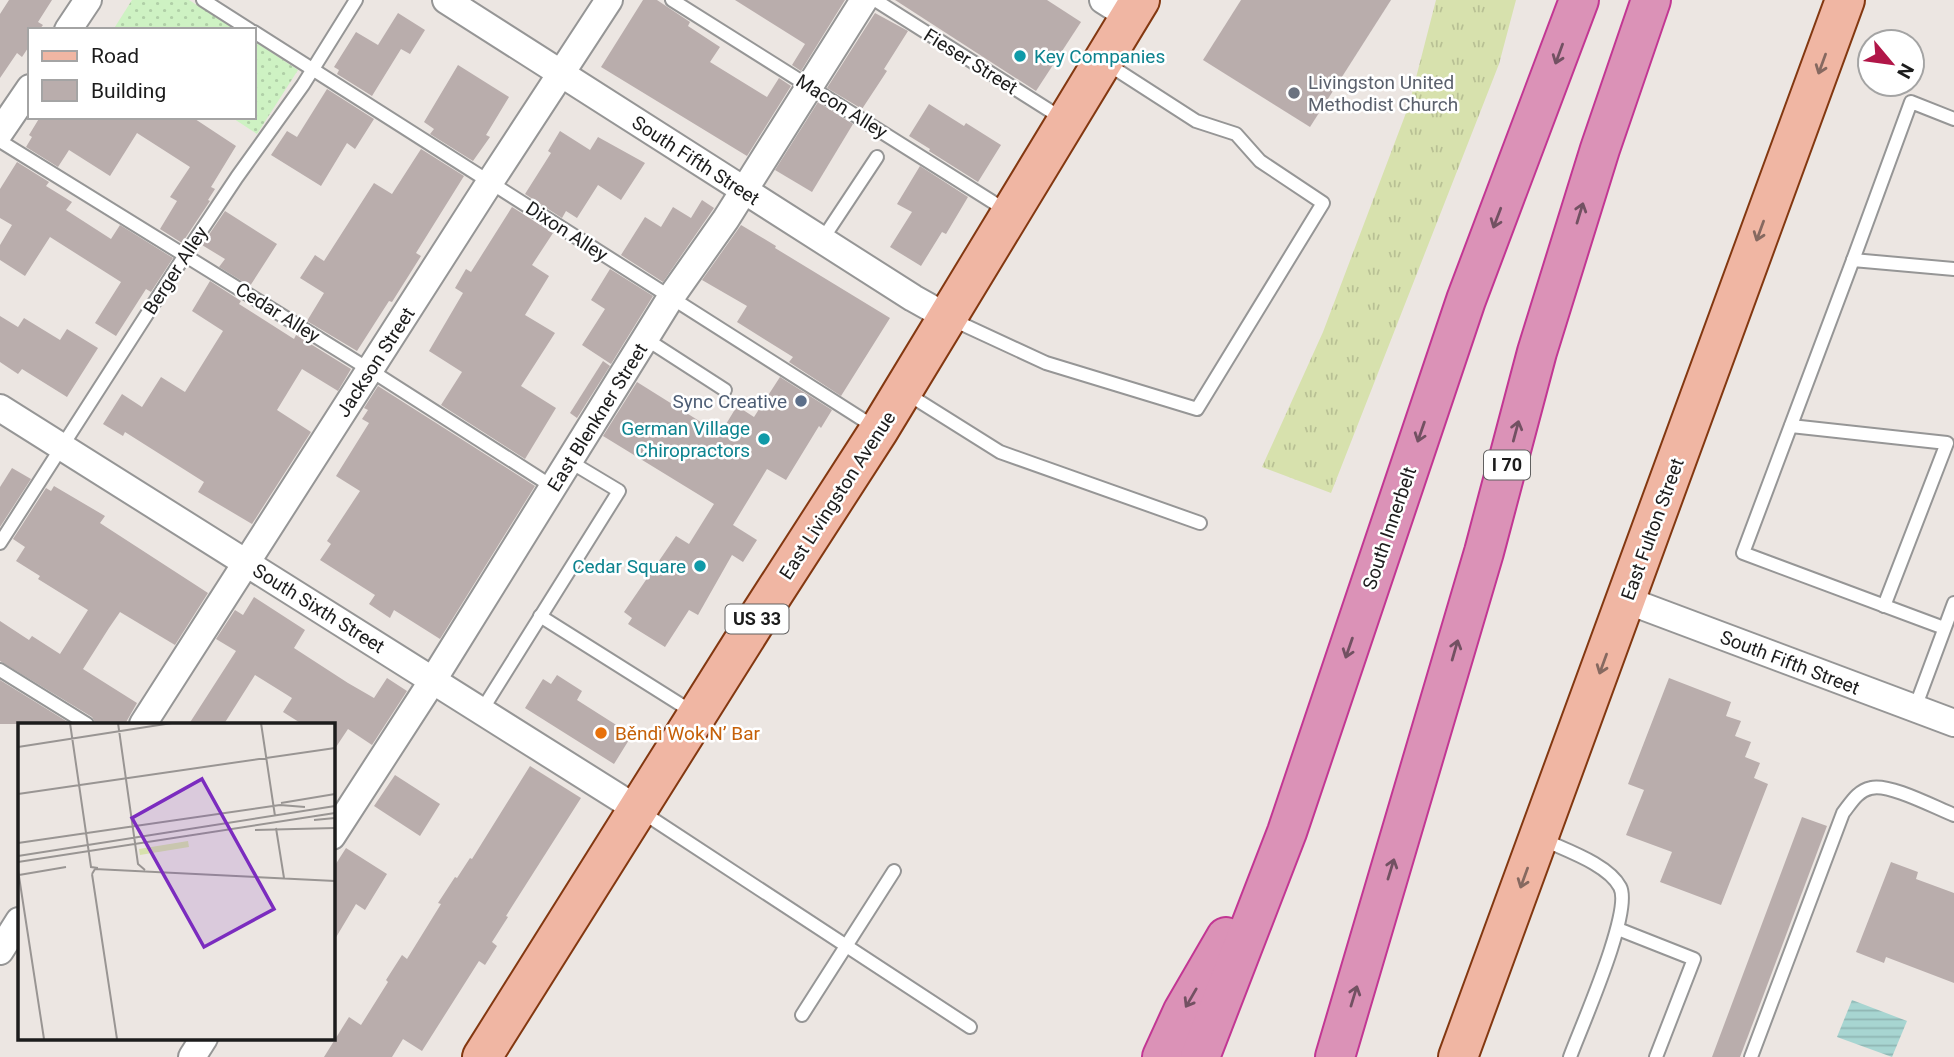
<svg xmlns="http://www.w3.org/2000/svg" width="1954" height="1057" font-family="Roboto,sans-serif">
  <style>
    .grass { fill: url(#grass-tufts) }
    .park { fill: url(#park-dots) }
    .water { fill: url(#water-rules) }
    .building { fill: #b9adac }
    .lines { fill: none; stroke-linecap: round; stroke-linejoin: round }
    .lane-casing { stroke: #969696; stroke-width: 16 }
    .street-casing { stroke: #969696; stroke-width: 30 }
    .primary-casing { stroke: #833811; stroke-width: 42 }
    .highway-casing { stroke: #c23793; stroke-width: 42 }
    .lane { stroke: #fff; stroke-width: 12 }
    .street { stroke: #fff; stroke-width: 26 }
    .primary { stroke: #f0b6a3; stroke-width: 38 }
    .highway { stroke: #db92b7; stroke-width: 38 }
    .oneway { stroke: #725162 }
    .oneway2 { stroke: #866960 }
    .culture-dot { fill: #0f9aa8; stroke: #fff; stroke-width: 2.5 }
    .worship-dot { fill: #6b7280; stroke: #fff; stroke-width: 2.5 }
    .service-dot { fill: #5c6f8a; stroke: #fff; stroke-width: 2.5 }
    .food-dot { fill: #e8710a; stroke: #fff; stroke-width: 2.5 }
    .labels { text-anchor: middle; stroke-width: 5; stroke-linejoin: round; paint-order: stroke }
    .shield { fill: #fff; stroke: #606060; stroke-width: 2 }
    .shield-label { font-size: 18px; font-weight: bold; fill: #1c1c1c }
    .culture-label { font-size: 19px; fill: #0d838f; stroke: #fff; text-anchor: end }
    .street-label { font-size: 19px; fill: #1c1c1c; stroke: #fff }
    .worship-label { font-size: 19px; fill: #5b616d; stroke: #fff; text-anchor: start }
    .service-label { font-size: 19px; fill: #4e5e75; stroke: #fff; text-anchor: end }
    .food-label { font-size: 19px; fill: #c56008; stroke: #fff; text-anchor: start }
    .inset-road { fill: none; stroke: #999593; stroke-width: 2 }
    .view { fill: #7b2cbf; fill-opacity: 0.15; stroke: #7b2cbf; stroke-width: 3.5 }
    .inset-edge { fill: none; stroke: #1c1c1c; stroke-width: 3.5 }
  </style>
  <defs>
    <pattern id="grass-tufts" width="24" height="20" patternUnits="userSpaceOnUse" patternTransform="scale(1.75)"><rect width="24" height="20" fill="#d7e1ad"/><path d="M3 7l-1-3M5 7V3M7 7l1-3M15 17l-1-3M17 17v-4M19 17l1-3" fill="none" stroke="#b8c094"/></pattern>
    <pattern id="park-dots" width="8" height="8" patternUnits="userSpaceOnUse" patternTransform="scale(1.75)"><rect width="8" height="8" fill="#cef2c3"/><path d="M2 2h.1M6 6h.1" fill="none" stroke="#b0cfa7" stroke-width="1.8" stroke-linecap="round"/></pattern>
    <pattern id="water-rules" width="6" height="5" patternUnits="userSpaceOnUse" patternTransform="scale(1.75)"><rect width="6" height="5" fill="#a7d5d1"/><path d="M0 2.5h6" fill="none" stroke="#8fb6b3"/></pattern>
  </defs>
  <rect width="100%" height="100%" fill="#ece6e2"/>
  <!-- grass -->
  <polygon class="grass" points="1436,0 1516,0 1499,64 1331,493 1262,467 1323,332 1409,105"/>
  <!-- park -->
  <g class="park">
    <polygon points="132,0 189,0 236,30 113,30"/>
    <polygon points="254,41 298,70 257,134 231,117 254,117"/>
  </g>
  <!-- water -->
  <polygon class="water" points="1852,1000 1907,1021 1892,1057 1837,1037"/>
  <!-- building -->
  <g class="building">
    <polygon points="9,0 52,0 38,22 43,25 39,30 30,30 30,45 22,57 17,53 0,78 0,14"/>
    <polygon points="643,0 657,0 690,22 688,26 720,47 710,62 767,97 779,78 791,86 747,156 601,67"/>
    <polygon points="735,0 845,0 801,71 792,65 805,44"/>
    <polygon points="895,0 1047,0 1081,22 1036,91"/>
    <polygon points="1241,0 1391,0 1310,127 1203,60"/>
    <polygon points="398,13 425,30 410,54 401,49 372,96 337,74 339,70 334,67 356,32 378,45"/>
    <polygon points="875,13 908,31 884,69 887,71 862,109 827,88"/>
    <polygon points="458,65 509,97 486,135 490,137 473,161 430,134 434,129 424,122"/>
    <polygon points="327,89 374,119 355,149 347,143 321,186 271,155 287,131 297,137"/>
    <polygon points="818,102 853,124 812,192 775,170"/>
    <polygon points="929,104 964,126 966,123 1001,145 978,182 929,151 930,149 909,136"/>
    <polygon points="40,117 192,117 236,146 211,187 215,189 208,200 210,201 182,243 160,229 177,201 170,197 190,167 137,133 110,176 69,150 58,167 26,147 32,137 29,135"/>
    <polygon points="560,131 590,150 598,137 645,163 621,200 598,185 577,218 566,211 562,218 525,194 551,153 548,151"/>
    <polygon points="421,149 464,176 416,253 421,256 392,302 389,301 357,351 307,321 324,293 300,278 315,255 324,261 374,183 392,194"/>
    <polygon points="17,162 49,182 46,186 72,202 66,210 111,239 120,225 173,258 151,292 146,289 116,336 95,323 121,282 50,237 25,276 0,260 0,245 12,225 0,218 0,189"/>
    <polygon points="920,166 968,197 946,234 942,232 921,266 890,247 912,212 897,204"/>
    <polygon points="702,200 714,208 663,282 621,255 645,217 661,227 673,207 691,218"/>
    <polygon points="512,207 553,233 532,265 549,276 525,315 555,333 521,386 556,408 525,459 441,405 462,372 429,351 463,293 455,288 466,269 471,272"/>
    <polygon points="225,211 277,244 250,286 219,267 225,259 202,245"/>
    <polygon points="741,225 776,246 775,248 890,318 841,396 789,362 793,357 737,322 747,306 702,280"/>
    <polygon points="610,269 653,296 611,364 582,345 605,309 591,300"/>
    <polygon points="210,281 241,301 239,304 294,339 296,335 351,369 338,391 302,369 277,410 311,432 252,524 198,492 204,482 125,432 123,436 103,424 122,394 142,407 161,377 185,392 223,331 192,311"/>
    <polygon points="0,316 18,327 24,318 60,340 67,329 98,348 67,397 22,369 18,374 0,362"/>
    <polygon points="603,361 610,366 577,418 570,413"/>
    <polygon points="780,377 832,410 821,428 819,426 786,480 767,469 733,525 757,540 743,562 732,555 698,615 689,610 665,647 628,624 632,618 624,612 676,536 689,544 714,504 603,436 637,382 720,434 737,406 754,417"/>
    <polygon points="378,386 535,486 440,639 394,610 390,618 369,604 375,595 320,560 331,544 327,541 360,491 336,476 369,423 362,419 368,410 364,408"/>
    <polygon points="12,468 31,479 0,527 0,487"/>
    <polygon points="54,486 105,516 100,523 208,593 175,645 120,612 109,628 83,669 137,703 125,724 96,724 92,717 0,661 0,621 29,640 32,636 60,654 88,610 38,579 40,576 16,561 25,547 13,539 46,488 51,491"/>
    <polygon points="254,597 305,630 294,648 348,683 374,698 387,678 407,691 372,745 348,729 332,753 332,724 302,724 283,712 292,698 255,675 224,724 189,724 236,651 216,639 235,610 243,615"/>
    <polygon points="557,675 582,691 577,700 632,735 614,764 525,708 543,679 551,684"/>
    <polygon points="1669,678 1731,702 1726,716 1741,721 1735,736 1751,742 1745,757 1760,763 1754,778 1768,784 1721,905 1660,882 1672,852 1626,835 1644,790 1628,784"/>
    <polygon points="0,680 71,724 0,724"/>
    <polygon points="530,766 581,798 506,916 508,917 492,942 497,946 485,965 479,961 422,1051 403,1039 392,1057 324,1057 349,1017 361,1025 388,982 386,980 402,955 407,959 441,904 438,903 455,877 457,878 470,858 472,859"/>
    <polygon points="395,775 440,804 420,836 374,806"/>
    <polygon points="1802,817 1827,826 1759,1007 1740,1057 1712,1057"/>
    <polygon points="346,848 387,874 365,910 356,904 332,944 332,870"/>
    <polygon points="1891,862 1918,872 1916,879 1954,893 1954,983 1886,957 1884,963 1856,952"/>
  </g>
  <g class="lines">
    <!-- lane casing -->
    <g class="lane-casing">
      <g id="lane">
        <polyline points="203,0 250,30"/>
        <polyline points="672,0 1007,211"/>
        <polyline points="875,0 1063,119"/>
        <polyline points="254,32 876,428"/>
        <polyline points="0,141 370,370 553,487"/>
        <polyline points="822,240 877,157"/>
        <polyline points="1853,260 1911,102 1954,119"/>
        <polyline points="951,319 1046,363 1197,409 1323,203 1260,161 1236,134 1196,121 1106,63"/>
        <polyline points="646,339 725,390"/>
        <polyline points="906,393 1000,452 1200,523"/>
        <polyline points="1791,426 1947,443 1884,606"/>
        <polyline points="0,543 185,255 237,177 303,85 356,0"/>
        <polyline points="540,616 694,713"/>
        <polyline points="1944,628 1743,553 1853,260 1954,269"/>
        <polyline points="0,670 87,724"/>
        <polyline points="1915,708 1954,603"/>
        <polyline points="482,710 619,491 569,461"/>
        <polyline points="642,812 970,1027"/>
        <path d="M1542,839c23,11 66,25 78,48 13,24 -39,140 -50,170"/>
        <polyline points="1618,929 1694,959 1656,1057"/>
        <polyline points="802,1015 894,871"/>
        <path d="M1751,1057l92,-244c8,-10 14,-22 28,-25 18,-5 65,20 83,27"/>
      </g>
    </g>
    <!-- street casing -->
    <g class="street-casing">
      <g id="street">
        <polyline points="446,0 913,298 947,317"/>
        <polyline points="1103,0 1130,17"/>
        <polyline points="68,30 88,0"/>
        <polyline points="0,132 30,88"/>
        <polyline points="0,408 637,809"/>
        <polyline points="1626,600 1954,723"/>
        <polyline points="143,724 490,182 609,0"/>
        <polyline points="332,836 433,680 671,297 726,219 864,0"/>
        <polyline points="0,951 19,921"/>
        <polyline points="192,1057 204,1038"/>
      </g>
    </g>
    <!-- primary casing -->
    <g class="primary-casing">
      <g id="primary">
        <polyline points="482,1057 761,613 879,430 1140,0"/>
        <polyline points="1458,1057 1845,0"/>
      </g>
    </g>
    <!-- highway casing -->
    <g class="highway-casing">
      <g id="highway">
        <polyline points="1162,1057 1183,1011 1226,937"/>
        <polyline points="1200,1057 1287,832 1466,300 1579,0"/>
        <polyline points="1335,1057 1484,552 1537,352 1600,149 1651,0"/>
      </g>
    </g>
    <!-- lane -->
    <use href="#lane" class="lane"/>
    <!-- street -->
    <use href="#street" class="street"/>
    <!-- primary -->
    <use href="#primary" class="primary"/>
    <!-- highway -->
    <use href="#highway" class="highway"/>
  </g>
  <!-- one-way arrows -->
  <defs><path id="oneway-shaft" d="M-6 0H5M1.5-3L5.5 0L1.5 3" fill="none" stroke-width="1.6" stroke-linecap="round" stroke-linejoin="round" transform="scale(1.75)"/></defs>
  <g class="oneway">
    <use href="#oneway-shaft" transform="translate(1559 54) rotate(110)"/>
    <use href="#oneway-shaft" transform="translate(1580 213) rotate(-73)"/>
    <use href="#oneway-shaft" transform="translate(1497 218) rotate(111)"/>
    <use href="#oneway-shaft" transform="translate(1516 431) rotate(-75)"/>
    <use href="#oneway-shaft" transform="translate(1421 432) rotate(109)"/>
    <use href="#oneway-shaft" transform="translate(1349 648) rotate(109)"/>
    <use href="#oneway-shaft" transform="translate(1455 650) rotate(-74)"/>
    <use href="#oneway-shaft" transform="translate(1391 869) rotate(-73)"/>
    <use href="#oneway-shaft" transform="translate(1354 996) rotate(-73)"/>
    <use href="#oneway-shaft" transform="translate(1191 998) rotate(120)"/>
  </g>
  <g class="oneway2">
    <use href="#oneway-shaft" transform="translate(1822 64) rotate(110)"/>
    <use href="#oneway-shaft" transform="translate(1760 231) rotate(110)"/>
    <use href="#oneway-shaft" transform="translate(1603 664) rotate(110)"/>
    <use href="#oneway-shaft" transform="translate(1524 878) rotate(110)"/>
  </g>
  <!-- markers -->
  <g class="culture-dot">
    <circle cx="1020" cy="56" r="7"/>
    <circle cx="764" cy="439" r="7"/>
    <circle cx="700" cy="566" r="7"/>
  </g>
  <circle class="worship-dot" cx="1294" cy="93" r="7"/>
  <circle class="service-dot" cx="801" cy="401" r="7"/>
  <circle class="food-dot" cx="601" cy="733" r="7"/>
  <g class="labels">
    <!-- shield labels -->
    <g class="shield">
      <rect x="1484" y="450.5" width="46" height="29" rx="5"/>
      <rect x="725.5" y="604.5" width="63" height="29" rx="5"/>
    </g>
    <g class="shield-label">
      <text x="1507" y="471">I 70</text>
      <text x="757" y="625">US 33</text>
    </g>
    <!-- culture labels -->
    <g class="culture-label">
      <text x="1034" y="63" text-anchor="start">Key Companies</text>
      <text x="750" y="435">German Village<tspan x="750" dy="22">Chiropractors</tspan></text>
      <text x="686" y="573">Cedar Square</text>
    </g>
    <!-- street labels -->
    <g class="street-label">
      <text transform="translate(971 61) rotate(32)" y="7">Fieser Street</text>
      <text transform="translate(842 106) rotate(32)" y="7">Macon Alley</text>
      <text transform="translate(696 160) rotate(33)" y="7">South Fifth Street</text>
      <text transform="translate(567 231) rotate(33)" y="7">Dixon Alley</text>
      <text transform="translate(175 270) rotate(-57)" y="7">Berger Alley</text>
      <text transform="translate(278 312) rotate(32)" y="7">Cedar Alley</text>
      <text transform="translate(375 362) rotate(-57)" y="7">Jackson Street</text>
      <text transform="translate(597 417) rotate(-58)" y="7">East Blenkner Street</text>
      <text transform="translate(837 495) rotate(-57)" y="7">East Livingston Avenue</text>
      <text transform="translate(1389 528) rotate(-71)" y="7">South Innerbelt</text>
      <text transform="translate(1652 529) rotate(-70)" y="7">East Fulton Street</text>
      <text transform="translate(319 608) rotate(32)" y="7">South Sixth Street</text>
      <text transform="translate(1790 662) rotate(21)" y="7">South Fifth Street</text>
    </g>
    <!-- worship labels -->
    <g class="worship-label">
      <text x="1308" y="89">Livingston United<tspan x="1308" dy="22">Methodist Church</tspan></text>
    </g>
    <!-- service labels -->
    <g class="service-label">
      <text x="787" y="408">Sync Creative</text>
    </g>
    <!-- food labels -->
    <g class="food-label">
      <text x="615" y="740">Běndì Wok N’ Bar</text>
    </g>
  </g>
  <!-- overview -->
  <g transform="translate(18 723)">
    <rect width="317" height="317" fill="#ece6e2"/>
    <path d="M170,118l1,6 -49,8 -1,-6z" fill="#d7e1ad"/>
    <path class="inset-road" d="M52,0l21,144 7,1M100,0l20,141 7,6M243,0l14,93M0,24l154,-24M0,71l317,-46M263,80l54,-9M262,82l25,2M296,97l21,-2M258,105l8,50M237,107l80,-2M0,120l262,-38M0,133l317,-50M0,139l317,-49M0,147l26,169M74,151l25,165M74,151l3,-5 240,12M1,152l47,-8"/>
    <path class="view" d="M184,56l72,130 -70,38 -72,-129z"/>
    <rect width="317" height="317" class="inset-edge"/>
  </g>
  <!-- legend -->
  <rect x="28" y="28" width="228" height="91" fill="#ffffff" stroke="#a4a4a4" stroke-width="2"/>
  <rect x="42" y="51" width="35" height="10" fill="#f0b6a3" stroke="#a4a4a4" stroke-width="2"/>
  <text x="91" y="63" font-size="21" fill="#1c1c1c">Road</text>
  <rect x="42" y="80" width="35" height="21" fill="#b9adac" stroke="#a4a4a4" stroke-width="2"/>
  <text x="91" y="98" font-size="21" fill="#1c1c1c">Building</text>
  <!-- north arrow -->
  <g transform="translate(1891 63) rotate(119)"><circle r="33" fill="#ffffff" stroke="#a4a4a4" stroke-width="2"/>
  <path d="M0-5L12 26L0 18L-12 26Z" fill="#b11648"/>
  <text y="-10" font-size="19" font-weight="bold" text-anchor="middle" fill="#1c1c1c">N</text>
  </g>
</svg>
